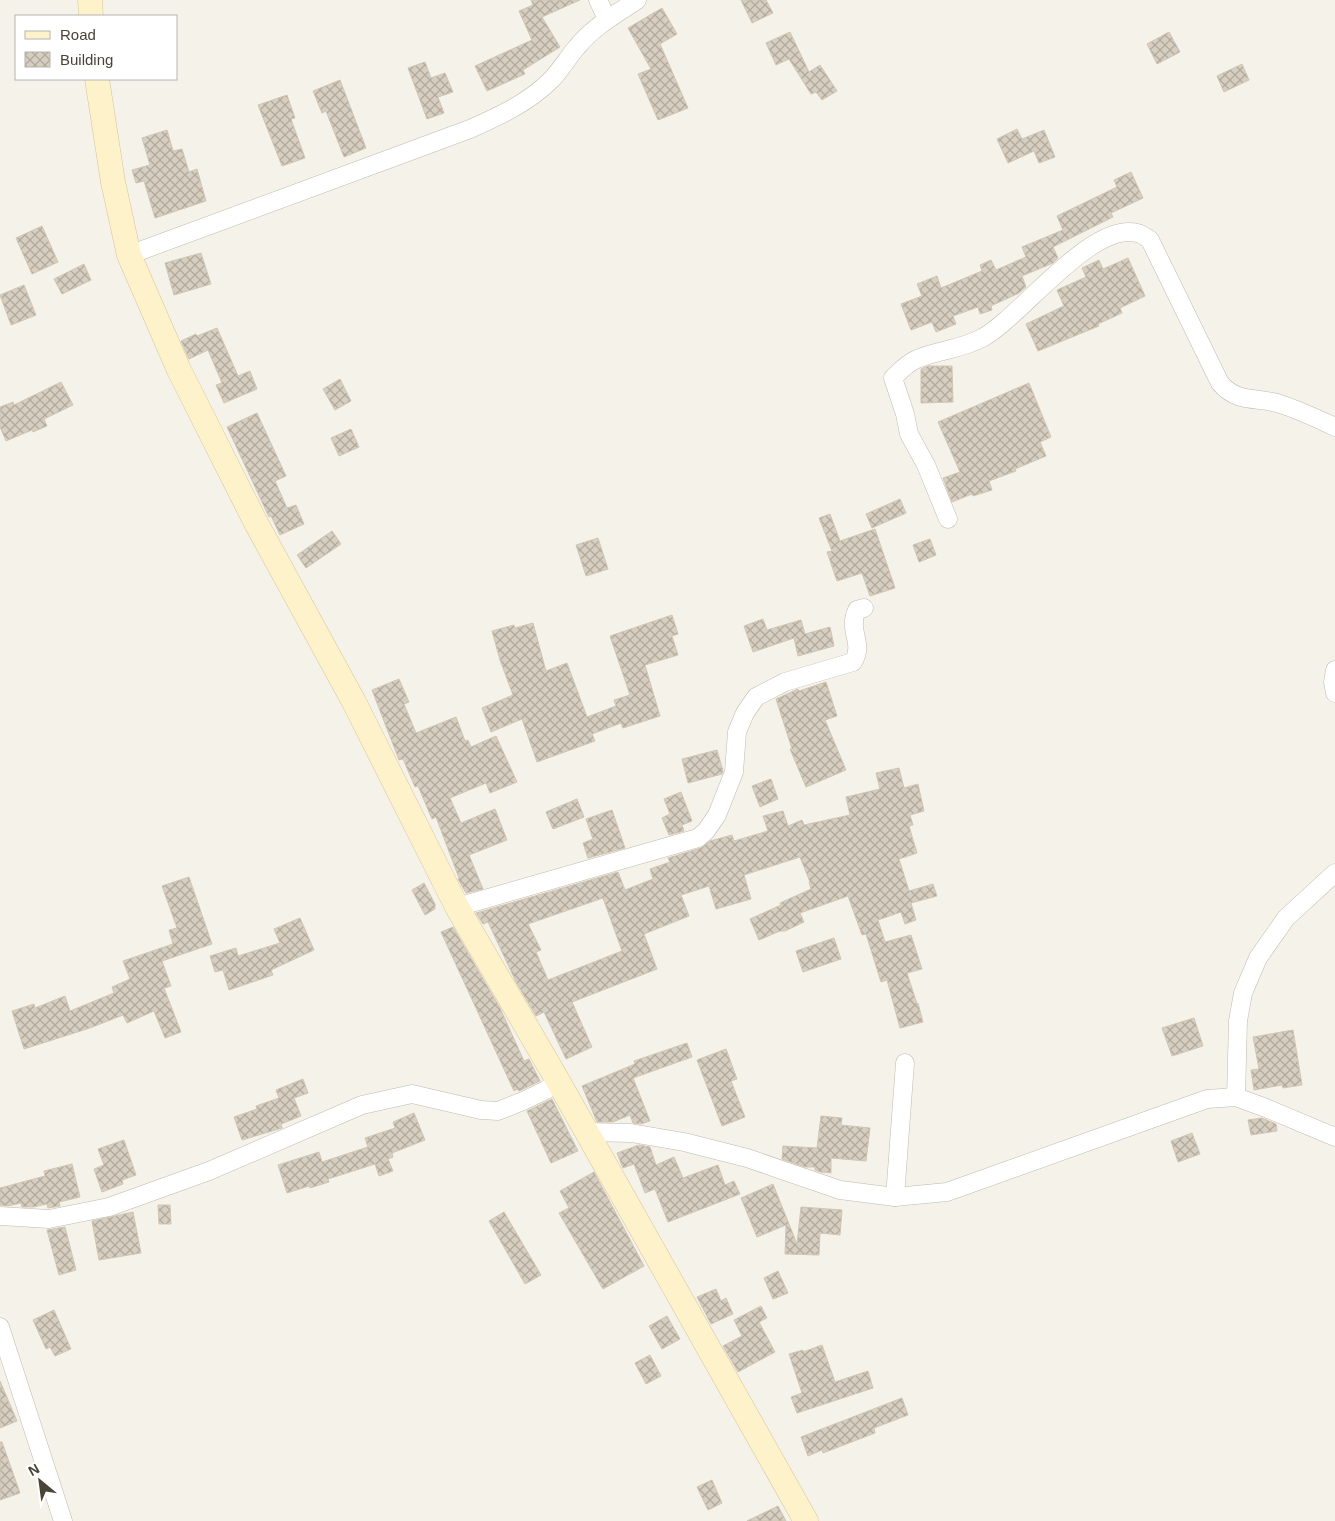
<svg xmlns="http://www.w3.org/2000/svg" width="1335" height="1521" font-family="Arial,sans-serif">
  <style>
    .building { fill: url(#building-cross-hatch); stroke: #d1c6b3; fill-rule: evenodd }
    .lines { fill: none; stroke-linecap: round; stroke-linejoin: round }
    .street-casing { stroke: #c1baad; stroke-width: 19 }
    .secondary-casing { stroke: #d4c69a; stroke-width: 25 }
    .street { stroke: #fff; stroke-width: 18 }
    .secondary { stroke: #fef2cb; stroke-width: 24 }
  </style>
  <defs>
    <pattern id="building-cross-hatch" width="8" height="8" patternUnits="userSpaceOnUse" patternTransform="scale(1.25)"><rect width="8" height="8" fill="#d7cec0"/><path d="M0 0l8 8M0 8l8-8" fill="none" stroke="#b0a99d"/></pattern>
  </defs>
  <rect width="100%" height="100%" fill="#f5f2ea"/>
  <!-- building -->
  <g class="building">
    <polygon points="531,0 580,0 542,17 560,47 523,70 525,74 487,91 475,66 532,40 519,11 533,5"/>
    <polygon points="741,0 766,0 773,13 752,23"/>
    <polygon points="662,8 677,34 660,44 688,108 658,120 638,74 651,69 628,28"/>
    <polygon points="790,32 809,72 820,65 837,91 822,100 816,92 811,94 789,59 776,65 766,43"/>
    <polygon points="1169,32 1180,52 1157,64 1147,44"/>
    <polygon points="425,62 431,78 445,73 453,92 438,97 444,113 427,119 408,68"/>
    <polygon points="1242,64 1249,80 1224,92 1217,76"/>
    <polygon points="340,80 366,148 344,157 326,111 322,113 313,91"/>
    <polygon points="287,95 295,118 291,119 305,158 282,166 258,105"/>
    <polygon points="1017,129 1022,139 1044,130 1055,157 1039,163 1034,151 1008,163 997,139"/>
    <polygon points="167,130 173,151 182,149 189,172 197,169 206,201 155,218 144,181 136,183 132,170 150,165 142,138"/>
    <polygon points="1131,172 1143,198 1111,213 1113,217 1053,247 1058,258 1053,263 1022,276 1026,287 1019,293 991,306 992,310 980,314 978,307 953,316 956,324 936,332 932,322 911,330 901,304 922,296 917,284 937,276 941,288 982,271 980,265 991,260 996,270 1026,257 1022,247 1063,230 1057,216 1117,187 1114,180"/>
    <polygon points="42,226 58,262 32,274 16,238"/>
    <polygon points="201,253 211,284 174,295 165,263"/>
    <polygon points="1128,258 1145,296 1120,308 1122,313 1098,324 1099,326 1038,351 1026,324 1064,306 1057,290 1086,277 1082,268 1099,260 1103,269"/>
    <polygon points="84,264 91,280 62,294 54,279"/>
    <polygon points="24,285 36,315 11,325 0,295"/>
    <polygon points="217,328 238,376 250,371 257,389 224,403 216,385 222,383 208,350 189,359 181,341 196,334 197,336"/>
    <polygon points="928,366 952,366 953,402 921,403 921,369"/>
    <polygon points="340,379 351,401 335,410 323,389"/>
    <polygon points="61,382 73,405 44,419 47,426 33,432 32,430 6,441 0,427 0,407 13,402 14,405"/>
    <polygon points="1029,383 1051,437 1040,442 1046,456 1015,469 1016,471 989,481 992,490 973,496 972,494 952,502 943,478 960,472 938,422"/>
    <polygon points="257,413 286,476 275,481 287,508 296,505 304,524 280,535 271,516 269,517 227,427"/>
    <polygon points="351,429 359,447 339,456 331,438"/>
    <polygon points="900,499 906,513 872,528 866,514"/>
    <polygon points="830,514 840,541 875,529 895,588 870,596 862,573 837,581 827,552 832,551 819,518"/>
    <polygon points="332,531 341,544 306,568 297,555"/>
    <polygon points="598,538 608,569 586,576 576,545"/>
    <polygon points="930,539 936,555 919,562 913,545"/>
    <polygon points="672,615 678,634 672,636 678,655 645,665 660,716 623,728 621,723 592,734 595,741 537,762 522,719 491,732 482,708 513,695 500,660 492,631 514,625 515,628 533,623 546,671 567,663 587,717 616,706 614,700 630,695 610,636"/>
    <polygon points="763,619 767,630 801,620 805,634 830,627 834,646 798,656 794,638 753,652 744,626"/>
    <polygon points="399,679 409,702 404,704 416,733 456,717 465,741 468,740 471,747 496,736 517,782 490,793 486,783 450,798 461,823 495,809 507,840 469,855 483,889 466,893 458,879 459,878 436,817 432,819 418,786 415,787 403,759 399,760 372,690"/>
    <polygon points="826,682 837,716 825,720 846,770 806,787 790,749 792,749 776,699 798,689 799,691"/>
    <polygon points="717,750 723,771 722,774 688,783 682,759"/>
    <path d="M899,768l5,20 14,-4 6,27 -14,4 3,10 -4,1 8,27 -18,6 10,32 24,-7 4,12 -26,7 5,17 -11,4 -4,-12 -23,8 7,22 26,-7 11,34 -15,4 10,31 1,-1 5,19 -23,6 -13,-48 -6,2 -15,-48 -4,1 -14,-39 -48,17 4,9 -19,9h-5l-21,9 -9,-21 31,-14 -1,-2 31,-14 -2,-7h1l-10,-25 -56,18 7,24 -35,10 -7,-23 -28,9 8,21 -45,18 13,35 -85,33 20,45 -26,12 -22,-47 -8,4 -20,-34 -28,-60 -5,2 -7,-11 142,-41 7,18 28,-11 -3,-10 20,-7 -2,-4 33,-10 9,-7 22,-6 2,6 34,-10 -5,-15 20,-5 5,15 14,-6 2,5 46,-10 -4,-18 34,-8 -4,-16zM603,898l19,53 -74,29 -12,-28 5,-2 -13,-26z"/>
    <polygon points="771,779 778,799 760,807 752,786"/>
    <polygon points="681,792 692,821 682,825 684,831 669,835 662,818 670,814 664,799"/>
    <polygon points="577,799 584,817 553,829 546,812"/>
    <polygon points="612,810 625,848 588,858 583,843 593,839 586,819"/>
    <polygon points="189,877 212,944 162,961 171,986 164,988 181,1032 165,1038 154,1011 127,1023 123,1015 90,1028 24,1049 12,1011 34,1004 35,1008 65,996 70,1011 114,993 112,987 130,979 123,961 173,944 169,930 177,928 162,886"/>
    <polygon points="424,883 435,904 435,909 425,915 412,890"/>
    <polygon points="300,918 314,950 271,970 273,975 229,990 223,970 215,972 210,956 236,948 238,956 280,943 274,929"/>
    <polygon points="453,927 500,1008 524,1061 529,1059 540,1081 519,1091 517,1089 514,1091 441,932"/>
    <polygon points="834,938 841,959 803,972 796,951"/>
    <polygon points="1194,1018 1203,1046 1172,1056 1162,1028"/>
    <polygon points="1293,1030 1302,1085 1283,1088 1282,1085 1254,1090 1251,1070 1259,1069 1253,1037"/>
    <polygon points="687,1043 692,1057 633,1078 650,1121 641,1124 633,1123 630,1115 613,1122 597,1122 582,1086 635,1064 634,1061"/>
    <polygon points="726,1049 737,1079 731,1081 745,1117 722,1126 697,1060"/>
    <polygon points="303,1079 308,1093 294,1098 301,1116 281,1124 282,1128 242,1140 234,1117 257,1109 256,1106 279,1098 276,1090"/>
    <polygon points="552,1099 578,1151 551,1163 527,1111"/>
    <polygon points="414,1113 425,1140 392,1153 393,1157 388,1159 393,1171 379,1176 375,1164 328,1179 329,1182 310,1188 309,1186 287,1193 278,1165 319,1152 322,1162 368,1147 365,1138 395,1128 393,1122"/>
    <polygon points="821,1116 842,1118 841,1125 870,1128 866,1161 831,1158 831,1173 821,1172 815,1170 815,1167 805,1167 782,1159 783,1146 817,1148"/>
    <polygon points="1262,1118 1276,1124 1277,1131 1251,1135 1248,1120"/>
    <polygon points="1192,1133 1200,1154 1178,1162 1171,1141"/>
    <polygon points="124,1140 136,1175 122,1180 123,1184 102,1192 94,1169 104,1165 98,1149"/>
    <polygon points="639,1145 650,1147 656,1165 674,1157 683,1178 718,1165 725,1185 734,1181 740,1194 668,1222 655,1189 645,1193 634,1164 623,1168 622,1166 617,1153"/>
    <polygon points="72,1164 80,1197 59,1202 60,1206 48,1208 47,1204 33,1207 22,1207 21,1203 8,1206 0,1205 0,1188 45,1176 44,1171"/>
    <polygon points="594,1172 644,1266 603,1289 559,1213 569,1208 560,1191"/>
    <polygon points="773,1184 797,1244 801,1207 842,1210 840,1235 820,1233 819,1255 785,1254 786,1225 757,1237 741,1198"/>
    <polygon points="158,1205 170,1205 171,1224 159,1224"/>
    <polygon points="133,1212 141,1253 99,1260 92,1221"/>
    <polygon points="504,1212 541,1275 525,1284 489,1221"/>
    <polygon points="65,1227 76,1270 59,1275 47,1230"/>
    <polygon points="778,1271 788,1293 773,1299 764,1278"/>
    <polygon points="716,1289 721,1301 726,1298 733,1314 711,1324 697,1297"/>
    <polygon points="761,1306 767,1318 759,1322 775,1352 738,1372 723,1346 742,1336 734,1320"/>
    <polygon points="54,1310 71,1349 55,1356 50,1347 46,1349 33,1320"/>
    <polygon points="667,1316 680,1339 662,1349 649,1326"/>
    <polygon points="822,1345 835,1382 868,1371 873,1388 797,1413 791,1397 802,1393 789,1354 803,1350 803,1352"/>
    <polygon points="650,1355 661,1376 646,1384 635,1363"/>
    <polygon points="0,1381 17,1421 0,1428"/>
    <polygon points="902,1398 908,1415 874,1428 875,1433 823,1453 822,1450 808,1456 801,1437"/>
    <polygon points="0,1442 2,1442 20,1493 0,1500"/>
    <polygon points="712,1480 722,1503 708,1510 697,1487"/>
    <polygon points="778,1506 786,1521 747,1521"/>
  </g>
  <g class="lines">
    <!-- street casing -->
    <g class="street-casing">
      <g id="street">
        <polyline points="598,0 607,19"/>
        <path d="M129,255l341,-126c29,-13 58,-26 81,-49 10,-10 17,-23 26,-33 16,-20 39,-33 60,-47"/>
        <path d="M948,519l-22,-54 -17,-31 -4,-20 -12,-36c7,-7 14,-15 24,-19 21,-9 45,-10 65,-21 38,-20 109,-117 155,-105 5,1 9,4 13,7l70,143c17,20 35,14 57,20 20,6 39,15 58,24"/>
        <polyline points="1335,670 1333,682 1335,693"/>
        <path d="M457,907l241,-69 8,-7 11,-16 17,-43 3,-40 8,-19 11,-16 29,-15 68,-20c12,-19 -6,-31 4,-52l7,-2"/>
        <polyline points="1236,1097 1238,1021 1243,993 1258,958 1286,918 1335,873"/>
        <polyline points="587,1132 631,1133 684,1142 747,1158 840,1190 895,1197 947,1192 1207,1099 1236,1097 1266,1108 1335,1137"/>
        <polyline points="895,1197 905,1063"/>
        <polyline points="0,1216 49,1219 109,1207 209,1171 362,1105 412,1094 481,1110 498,1111 523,1101 546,1090 558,1081"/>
        <polyline points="0,1327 63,1521"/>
      </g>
    </g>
    <!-- secondary casing -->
    <g class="secondary-casing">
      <g id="secondary">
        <polyline points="90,0 91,16"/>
        <polyline points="97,79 113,182 129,255 179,370 255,521 354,702 457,907 558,1081 806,1521"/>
      </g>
    </g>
    <!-- street -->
    <use href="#street" class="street"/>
    <!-- secondary -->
    <use href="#secondary" class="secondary"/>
  </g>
  <!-- legend -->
  <rect x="15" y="15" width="162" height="65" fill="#ffffff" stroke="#b6b4af"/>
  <rect x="25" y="31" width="25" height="8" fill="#fef2cb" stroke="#b6b4af"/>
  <text x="60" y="40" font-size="15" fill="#494338">Road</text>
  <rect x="25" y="52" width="25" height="15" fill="url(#building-cross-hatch)" stroke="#b6b4af"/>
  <text x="60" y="65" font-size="15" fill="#494338">Building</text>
  <!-- north arrow -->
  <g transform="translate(40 1481) rotate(331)" stroke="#ffffff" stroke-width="4" paint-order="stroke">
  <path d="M0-4L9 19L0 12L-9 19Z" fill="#494338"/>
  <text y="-8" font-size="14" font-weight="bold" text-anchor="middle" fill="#494338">N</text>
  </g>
</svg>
